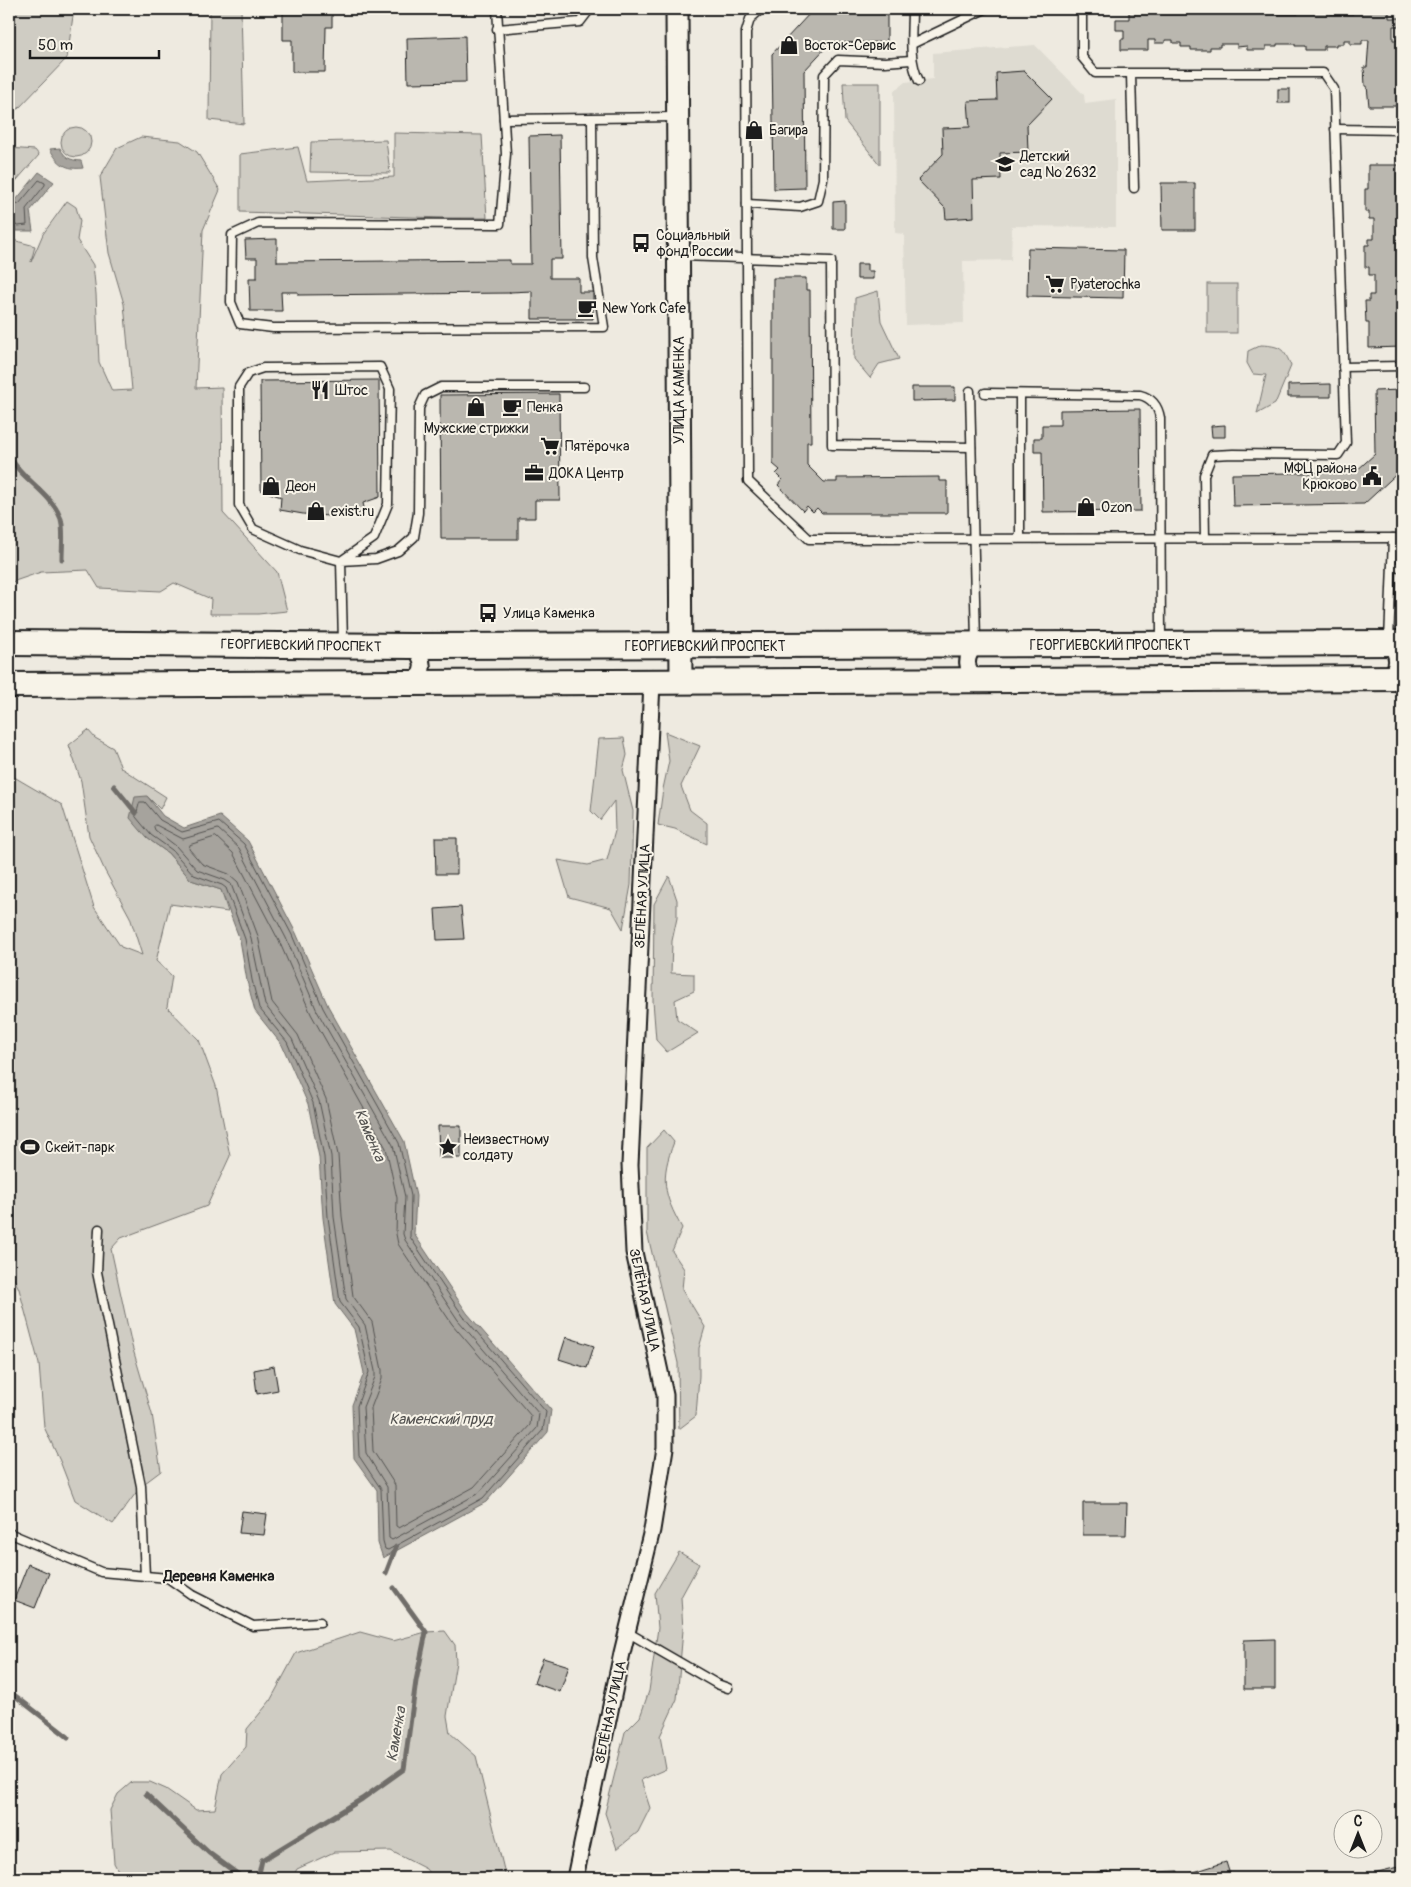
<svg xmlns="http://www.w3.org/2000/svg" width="1411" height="1887" font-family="Pangolin,sans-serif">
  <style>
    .built { fill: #dedbd1 }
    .green { fill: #cfccc3; stroke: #767470 }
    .water { fill: #a6a39d; stroke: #6f6d69 }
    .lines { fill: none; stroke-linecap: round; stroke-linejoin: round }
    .shore { stroke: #535250; stroke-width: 1 }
    .stream { stroke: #6f6d69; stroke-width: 5 }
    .building { fill: #bab7af; stroke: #1c1c1c }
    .lane-casing { stroke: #1c1c1c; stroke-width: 11 }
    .street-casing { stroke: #1c1c1c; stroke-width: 19 }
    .secondary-casing { stroke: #1c1c1c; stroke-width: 25 }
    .primary-casing { stroke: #1c1c1c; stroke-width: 28 }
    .lane { stroke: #f7f3e8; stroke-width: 8 }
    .street { stroke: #f7f3e8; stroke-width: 15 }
    .secondary { stroke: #f7f3e8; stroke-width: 21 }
    .primary { stroke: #f7f3e8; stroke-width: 24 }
    .labels { text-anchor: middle; stroke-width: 4; stroke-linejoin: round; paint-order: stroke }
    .poi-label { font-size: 14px; fill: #1c1c1c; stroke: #f7f3e8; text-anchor: start }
    .street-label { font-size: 14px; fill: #1c1c1c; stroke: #f7f3e8 }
    .water-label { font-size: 15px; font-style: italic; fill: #535250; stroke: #f7f3e8 }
    .neighbourhood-label { font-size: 15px; font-weight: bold; fill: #1c1c1c; stroke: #f7f3e8 }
  </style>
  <rect width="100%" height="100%" fill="#eeeae0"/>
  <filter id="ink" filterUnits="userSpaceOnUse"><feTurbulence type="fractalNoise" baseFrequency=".02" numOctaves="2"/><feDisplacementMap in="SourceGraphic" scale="10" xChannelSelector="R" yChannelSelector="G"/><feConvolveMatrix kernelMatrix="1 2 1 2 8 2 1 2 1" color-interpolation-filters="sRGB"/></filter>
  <g filter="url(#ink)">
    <!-- built -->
    <polygon class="built" points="1035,45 1084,95 1085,103 1116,99 1116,227 1012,226 1011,260 963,261 964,323 906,325 904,234 895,233 894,91 905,82 933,79 933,53"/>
    <!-- green -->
    <g class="green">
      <polygon points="9,9 74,9 67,58 18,109 9,107"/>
      <polygon points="210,9 241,9 244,124 209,120"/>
      <polygon points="843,83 880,83 880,165 845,121"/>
      <circle cx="76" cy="142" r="15"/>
      <polygon points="394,133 482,135 487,218 446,218 240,212 240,154 298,147 307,181 394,177"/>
      <polygon points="141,137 180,141 197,152 220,190 203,230 196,388 222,387 223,513 277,572 287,611 258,614 210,614 211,599 174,583 161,591 99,588 88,570 41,572 9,583 9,239 35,246 31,262 43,234 67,201 76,207 80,221 77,240 93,265 96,294 99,362 112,391 132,390 124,304 109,253 100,177 117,148"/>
      <polygon points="386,140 390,173 310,172 311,142"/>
      <polygon points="9,148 35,150 39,155 9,189"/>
      <rect x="1207" y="284" width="30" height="49"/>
      <polygon points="878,291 881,321 899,359 879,364 870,378 854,359 855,298"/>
      <path d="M1261,345c19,1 23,3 30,21l-16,38 -18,10 9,-39 -13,-1 -6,-11 1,-12z"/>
      <polygon points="88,730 95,738 113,748 121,768 166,797 160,809 147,796 147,838 168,853 191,880 221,890 228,912 170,904 156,961 172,976 167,1007 199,1040 216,1086 230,1156 207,1206 121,1238 111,1249 132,1346 152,1414 161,1471 141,1486 113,1524 75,1500 60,1461 44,1427 39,1364 19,1289 9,1268 9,774 62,805 94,907 121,947 142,955 130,917 105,871 89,836 81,781 69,745"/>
      <polygon points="665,732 700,746 681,786 690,810 707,823 707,844 675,829 658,825 663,789 669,761"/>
      <polygon points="624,738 627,755 623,770 633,811 631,885 623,929 611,908 569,897 558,860 588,865 607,860 615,831 614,801 600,820 591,811 599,739"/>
      <polygon points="669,876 677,900 677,918 672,941 671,973 694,974 694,991 675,1000 677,1019 698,1033 667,1052 656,1040 653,1001 654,904"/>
      <path d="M664,1130l10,12c-14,36 -11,52 8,86l-10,23 12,18 -2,20 23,38 -6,21v28l-3,40 -17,13 -1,-66 -31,-131v-84z"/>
      <polygon points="679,1552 699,1564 681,1597 683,1630 677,1699 660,1736 666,1769 641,1780 650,1808 638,1832 617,1849 605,1813 625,1732 640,1717 649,1691 658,1628 655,1593"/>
      <polygon points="445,1631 455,1645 456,1662 447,1716 450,1733 476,1756 506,1878 433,1878 426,1869 391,1851 334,1852 297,1869 292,1878 122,1878 114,1863 110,1810 118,1794 132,1782 150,1782 166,1789 196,1810 215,1809 222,1774 246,1747 247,1729 270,1701 296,1653 360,1632 393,1641 426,1632"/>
    </g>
    <!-- water -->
    <g class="water">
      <path d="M60,148c5,10 10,12 21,13l2,7c-17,2 -25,-4 -33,-19z"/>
      <polygon points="39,172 54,182 30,211 33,231 16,231 9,225 9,201 16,200"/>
      <polygon points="147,796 163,816 184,828 220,816 248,841 296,933 328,1006 404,1141 416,1196 414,1234 467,1313 551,1410 548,1432 486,1502 383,1558 378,1543 377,1490 354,1458 352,1405 364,1373 354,1329 335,1304 323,1218 319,1157 308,1104 282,1045 255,1011 247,981 240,940 221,890 191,880 168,853 147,838 130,818 135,797"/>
    </g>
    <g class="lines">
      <!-- shore -->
      <g class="shore">
        <polyline points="9,206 19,204 39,180 45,183 45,185 26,209 27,225 18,226 9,222"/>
        <polygon points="140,802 145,802 160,820 182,832 219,822 244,844 292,935 323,1008 399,1143 411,1196 410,1237 463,1316 546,1412 543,1430 483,1498 388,1550 385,1549 383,1542 381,1489 359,1456 357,1406 369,1372 359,1327 340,1302 328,1217 324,1157 313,1103 287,1042 259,1008 252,980 245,939 226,888 222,885 194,875 172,850 151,835 136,817"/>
        <polygon points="156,825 183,839 218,829 239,848 286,938 317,1011 393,1145 405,1197 403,1234 405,1240 458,1320 539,1414 537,1428 479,1493 392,1540 389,1538 387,1487 366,1453 363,1407 375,1377 375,1371 365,1325 346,1299 334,1217 331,1156 319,1101 292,1039 265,1005 251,938 231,884 225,880 197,870 176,846 155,830 154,827"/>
        <polygon points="216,837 233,853 279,941 311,1014 386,1148 397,1198 396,1234 398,1244 452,1324 531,1416 530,1425 474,1487 399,1528 396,1526 395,1485 373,1451 371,1408 382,1379 382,1370 372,1322 353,1296 342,1216 338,1155 326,1099 298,1035 272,1002 258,936 238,882 229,874 202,864 189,849 190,845"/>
      </g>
      <!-- stream -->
      <g class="stream">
        <path d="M9,456c13,24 42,36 52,63 3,11 1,28 1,40"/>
        <polyline points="114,786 136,813"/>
        <polyline points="386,1573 396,1547"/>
        <polyline points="9,1691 68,1737"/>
        <polyline points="146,1794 209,1853 243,1878"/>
        <polyline points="258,1878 262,1860 362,1799 404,1769 416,1681 426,1632 394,1588"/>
      </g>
    </g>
    <!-- building -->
    <g class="building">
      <polygon points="283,9 325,9 325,10 332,10 332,27 326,27 325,72 292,72 292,40 283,40"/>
      <rect x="527" y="9" width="35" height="2"/>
      <polygon points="1137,9 1155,9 1155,11 1162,11 1162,14 1184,14 1184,11 1191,11 1191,9 1218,10 1218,14 1240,14 1240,10 1247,10 1247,9 1266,9 1266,10 1273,10 1273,14 1298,14 1298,10 1305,10 1305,9 1331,10 1331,14 1353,14 1353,10 1362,10 1362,9 1389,10 1389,18 1401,18 1401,26 1393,26 1393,40 1398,40 1398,49 1402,49 1402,106 1369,106 1367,86 1365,86 1364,67 1367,67 1369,40 1362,40 1362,44 1350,44 1350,40 1344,40 1344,44 1336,44 1336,46 1324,46 1324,50 1305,50 1305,46 1295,46 1295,44 1277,44 1277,46 1266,46 1266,50 1247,50 1247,46 1237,47 1237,44 1220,44 1220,47 1210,47 1210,50 1191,50 1191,47 1181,47 1181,43 1173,43 1173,40 1165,40 1165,43 1155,43 1155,40 1148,40 1148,50 1121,50 1121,39 1124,39 1124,30 1116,30 1116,19 1129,19 1129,11 1137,11"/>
      <polygon points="811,12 887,12 887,42 830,43 804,71 805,188 774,189 772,54"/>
      <polygon points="465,36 466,82 408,83 407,38"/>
      <polygon points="1024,71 1052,99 1027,125 1028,152 1000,153 1001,179 973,180 974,217 946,219 945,208 918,180 943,154 942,128 970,127 968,101 997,100 996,73"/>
      <rect x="1278" y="89" width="12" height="14"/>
      <polygon points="560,135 562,259 550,259 550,278 579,278 579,292 593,292 593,319 532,319 532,291 510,292 510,293 298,295 298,292 281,292 282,311 250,311 249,278 257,278 257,258 246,258 245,240 277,239 277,262 510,260 510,264 531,264 529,136"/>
      <polygon points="1368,165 1402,165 1402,347 1369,348 1369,323 1366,323 1365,301 1369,301 1369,295 1374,295 1374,275 1369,275 1369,267 1365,267 1365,245 1369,245 1369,239 1374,239 1374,219 1369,219 1369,212 1365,212 1365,189 1368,189"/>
      <polygon points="1161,183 1195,183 1195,230 1162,230"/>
      <polygon points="845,201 845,229 833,229 833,202"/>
      <polygon points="1028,248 1124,250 1123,298 1027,296"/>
      <polygon points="857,264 867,264 867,271 873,271 873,279 857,279"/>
      <polygon points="773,278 806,278 806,290 810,290 811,442 807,442 807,465 824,482 837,482 837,478 939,477 939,481 947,481 947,513 822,513 817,508 813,512 807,506 803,511 778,485 782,480 776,474 780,470 773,464"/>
      <polygon points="379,380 380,497 363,503 365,512 341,517 303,514 280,510 281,497 261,490 260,381"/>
      <polygon points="1331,384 1331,397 1288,397 1288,385"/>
      <polygon points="912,387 955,387 955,400 912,401"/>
      <polygon points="1402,390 1402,469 1364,504 1233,506 1232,474 1355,472 1375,454 1374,391"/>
      <polygon points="559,394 560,500 535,500 535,518 518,518 518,539 441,539 440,395"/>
      <polygon points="1140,409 1141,511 1043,512 1042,452 1034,452 1034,438 1042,438 1042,425 1060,425 1060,410"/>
      <polygon points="1225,425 1225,437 1212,437 1211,426"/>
      <polygon points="435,838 457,838 457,874 436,874"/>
      <polygon points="461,907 464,939 437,940 435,909"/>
      <polygon points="438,1126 461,1126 461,1158 439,1158"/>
      <polygon points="566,1337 594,1346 587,1368 559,1359"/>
      <polygon points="274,1366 278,1390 257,1394 254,1370"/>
      <polygon points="1083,1503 1127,1503 1126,1535 1083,1535"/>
      <polygon points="242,1511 267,1514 264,1535 239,1533"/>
      <polygon points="28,1564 49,1573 35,1608 14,1600"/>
      <polygon points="1275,1639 1275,1689 1244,1689 1244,1640"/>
      <polygon points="543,1658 569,1666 560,1692 534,1683"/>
      <polygon points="1226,1862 1231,1878 1097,1878 1097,1872 1109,1871 1109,1878 1155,1878 1154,1872 1178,1871 1178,1877"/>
      <polygon points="1402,1866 1402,1878 1354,1878"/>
    </g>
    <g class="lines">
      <!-- lane casing -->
      <g class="lane-casing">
        <g id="lane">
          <polyline points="497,9 506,154 500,224 258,223 232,235 231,302 240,324 273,328 604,327 593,258 592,118"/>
          <polyline points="761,9 750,19 746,32 748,481 809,539 1402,538"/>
          <path d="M912,9c0,24 -4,50 7,72"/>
          <polyline points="1082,9 1082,57 1095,73 1323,73 1334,89 1346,443 1338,455 1233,454 1212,455 1204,475 1205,538"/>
          <polyline points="497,29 580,22 590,9"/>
          <polyline points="912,44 985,9"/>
          <polyline points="1131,74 1134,188"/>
          <polyline points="504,119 677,117"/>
          <polyline points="1335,129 1402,130"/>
          <polyline points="747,204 800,207 818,201 823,179 824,75 838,60 885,62 911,60"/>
          <polyline points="681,256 831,261 832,445 971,447"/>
          <polyline points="1343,367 1402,366"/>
          <polyline points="970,391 976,641"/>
          <path d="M985,393l155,2c12,3 18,11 20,23l1,224"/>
          <polyline points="1020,394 1020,538"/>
          <polyline points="1392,568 1402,566"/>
          <polyline points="1389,641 1393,538"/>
          <polyline points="343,643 341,561 374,538 388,504 390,389 380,367 263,368 248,373 239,387 239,505 253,529 300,550 341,561 376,559 398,551 414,537 418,513 419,408 425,395 441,387 584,387"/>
          <polyline points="99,1229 97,1272 141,1486 145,1576"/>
          <polyline points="9,1533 101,1572 168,1578 192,1595 253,1626 320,1622"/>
          <polyline points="627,1632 717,1684 728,1688"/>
        </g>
      </g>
      <!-- street casing -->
      <g class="street-casing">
        <g id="street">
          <path d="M976,645c-12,13 -11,23 1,35"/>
          <path d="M1387,678c13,-10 12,-23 2,-35"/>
          <path d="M410,683c17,-10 15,-24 2,-37"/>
          <polyline points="575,1878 622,1653 652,1530 665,1448 665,1395 634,1252 630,1165 652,682"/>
        </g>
      </g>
      <!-- secondary casing -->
      <g class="secondary-casing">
        <polyline id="secondary" points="677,9 681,682"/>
      </g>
      <!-- primary casing -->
      <g class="primary-casing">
        <g id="primary">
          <polyline points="9,643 412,646 1402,643"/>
          <polyline points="9,685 1402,678"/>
        </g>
      </g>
      <!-- lane -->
      <use href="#lane" class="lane"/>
      <!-- street -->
      <use href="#street" class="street"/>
      <!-- secondary -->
      <use href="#secondary" class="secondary"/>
      <!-- primary -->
      <use href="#primary" class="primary"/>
    </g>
  </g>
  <!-- icons -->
  <defs>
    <g id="shop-bare" transform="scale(1.5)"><path d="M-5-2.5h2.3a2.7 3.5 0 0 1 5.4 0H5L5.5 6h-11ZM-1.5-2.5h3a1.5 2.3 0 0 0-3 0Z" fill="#1c1c1c" stroke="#f7f3e8" stroke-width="2.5" paint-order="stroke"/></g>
    <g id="school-bare" transform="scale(1.5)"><path d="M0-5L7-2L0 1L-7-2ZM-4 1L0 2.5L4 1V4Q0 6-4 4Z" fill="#1c1c1c" stroke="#f7f3e8" stroke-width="2.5" paint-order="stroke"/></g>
    <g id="bus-bare" transform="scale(1.5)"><path d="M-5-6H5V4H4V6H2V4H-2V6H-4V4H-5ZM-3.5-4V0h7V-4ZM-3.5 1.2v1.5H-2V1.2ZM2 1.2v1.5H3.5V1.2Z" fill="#1c1c1c" stroke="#f7f3e8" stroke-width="2.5" paint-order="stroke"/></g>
    <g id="supermarket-bare" transform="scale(1.5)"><path d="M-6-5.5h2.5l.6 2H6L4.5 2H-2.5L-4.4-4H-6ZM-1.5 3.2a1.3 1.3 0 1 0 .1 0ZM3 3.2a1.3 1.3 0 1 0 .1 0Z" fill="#1c1c1c" stroke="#f7f3e8" stroke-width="2.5" paint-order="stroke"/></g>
    <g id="cafe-bare" transform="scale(1.5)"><path d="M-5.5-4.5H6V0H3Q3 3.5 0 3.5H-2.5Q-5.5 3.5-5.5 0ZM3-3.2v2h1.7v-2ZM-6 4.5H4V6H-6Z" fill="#1c1c1c" stroke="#f7f3e8" stroke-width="2.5" paint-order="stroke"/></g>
    <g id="restaurant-bare" transform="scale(1.5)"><path d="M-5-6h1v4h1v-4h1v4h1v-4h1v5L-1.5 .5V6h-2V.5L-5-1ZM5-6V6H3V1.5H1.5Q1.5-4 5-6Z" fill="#1c1c1c" stroke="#f7f3e8" stroke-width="2.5" paint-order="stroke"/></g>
    <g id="office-bare" transform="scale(1.5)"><path d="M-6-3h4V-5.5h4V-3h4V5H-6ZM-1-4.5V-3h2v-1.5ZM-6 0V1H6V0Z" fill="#1c1c1c" stroke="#f7f3e8" stroke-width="2.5" paint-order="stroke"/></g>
    <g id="civic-bare" transform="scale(1.5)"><path d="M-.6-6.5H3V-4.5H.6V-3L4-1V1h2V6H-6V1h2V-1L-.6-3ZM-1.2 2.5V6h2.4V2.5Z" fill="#1c1c1c" stroke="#f7f3e8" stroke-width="2.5" paint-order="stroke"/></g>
    <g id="stadium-bare" transform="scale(1.5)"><path d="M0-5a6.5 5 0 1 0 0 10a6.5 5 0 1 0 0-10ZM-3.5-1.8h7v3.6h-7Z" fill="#1c1c1c" stroke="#f7f3e8" stroke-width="2.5" paint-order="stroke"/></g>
    <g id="sight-bare" transform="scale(1.5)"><path d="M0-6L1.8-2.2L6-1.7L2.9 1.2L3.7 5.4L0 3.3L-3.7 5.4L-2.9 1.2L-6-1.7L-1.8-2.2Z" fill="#1c1c1c" stroke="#f7f3e8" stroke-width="2.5" paint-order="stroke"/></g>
  </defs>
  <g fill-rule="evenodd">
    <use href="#shop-bare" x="789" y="45"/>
    <use href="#shop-bare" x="754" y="130"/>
    <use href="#school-bare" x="1005" y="164"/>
    <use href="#bus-bare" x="641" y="243"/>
    <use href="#supermarket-bare" x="1055" y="284"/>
    <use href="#cafe-bare" x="587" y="308"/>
    <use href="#restaurant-bare" x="320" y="390"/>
    <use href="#shop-bare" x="476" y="407"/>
    <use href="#cafe-bare" x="512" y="407"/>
    <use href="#supermarket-bare" x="550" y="446"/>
    <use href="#office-bare" x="534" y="473"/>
    <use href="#civic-bare" x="1372" y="476"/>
    <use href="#shop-bare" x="271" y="486"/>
    <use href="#shop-bare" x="1086" y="507"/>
    <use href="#shop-bare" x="316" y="511"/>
    <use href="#bus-bare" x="488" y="613"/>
    <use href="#stadium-bare" x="30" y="1147"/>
    <use href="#sight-bare" x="448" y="1147"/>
  </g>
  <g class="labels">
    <!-- poi labels -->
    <g class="poi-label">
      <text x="804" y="50">Восток-Сервис</text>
      <text x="769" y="135">Багира</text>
      <text x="1020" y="161">Детский<tspan x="1020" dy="16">сад № 2632</tspan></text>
      <text x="656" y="240">Социальный<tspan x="656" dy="16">фонд России</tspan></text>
      <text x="1070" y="289">Pyaterochka</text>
      <text x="602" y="313">New York Cafe</text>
      <text x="335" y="395">Штос</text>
      <text x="527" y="412">Пенка</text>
      <text x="476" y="433" text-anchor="middle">Мужские стрижки</text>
      <text x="565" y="451">Пятёрочка</text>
      <text x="1357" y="473" text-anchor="end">МФЦ района<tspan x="1357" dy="16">Крюково</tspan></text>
      <text x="549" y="478">ДОКА Центр</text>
      <text x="286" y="491">Деон</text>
      <text x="1101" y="512">Ozon</text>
      <text x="331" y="516">exist.ru</text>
      <text x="503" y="618">Улица Каменка</text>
      <text x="463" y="1144">Неизвестному<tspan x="463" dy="16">солдату</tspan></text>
      <text x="45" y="1152">Скейт-парк</text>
    </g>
    <!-- street labels -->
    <g class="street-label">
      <text transform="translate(679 390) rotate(-90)" y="5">УЛИЦА КАМЕНКА</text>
      <text transform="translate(301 645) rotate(1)" y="5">ГЕОРГИЕВСКИЙ ПРОСПЕКТ</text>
      <text x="1110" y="650">ГЕОРГИЕВСКИЙ ПРОСПЕКТ</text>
      <text x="705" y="651">ГЕОРГИЕВСКИЙ ПРОСПЕКТ</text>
      <text transform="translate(642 896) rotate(-87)" y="5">ЗЕЛЁНАЯ УЛИЦА</text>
      <text transform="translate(645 1300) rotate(78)" y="5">ЗЕЛЁНАЯ УЛИЦА</text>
      <text transform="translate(610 1712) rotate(-78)" y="5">ЗЕЛЁНАЯ УЛИЦА</text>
    </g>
    <!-- water labels -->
    <g class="water-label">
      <text transform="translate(370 1135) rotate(67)" y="5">Каменка</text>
      <text x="441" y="1424">Каменский пруд</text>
      <text transform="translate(396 1734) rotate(-80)" y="5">Каменка</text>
    </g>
    <!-- neighbourhood labels -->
    <g class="neighbourhood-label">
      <text x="219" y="1581">Деревня Каменка</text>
    </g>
  </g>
  <!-- margin -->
  <rect width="1411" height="1887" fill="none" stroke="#f7f3e8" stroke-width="30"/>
  <rect x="15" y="15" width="1381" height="1857" fill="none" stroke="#1c1c1c" stroke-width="2" filter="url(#ink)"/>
  <!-- north arrow -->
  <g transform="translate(1358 1834)"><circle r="24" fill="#f7f3e8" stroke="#9f9d96"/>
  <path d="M0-4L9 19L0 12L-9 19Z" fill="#1c1c1c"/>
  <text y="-8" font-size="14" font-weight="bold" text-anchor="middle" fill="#1c1c1c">С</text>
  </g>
  <!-- scale -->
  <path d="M30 50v8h129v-8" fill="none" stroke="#1c1c1c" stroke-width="2.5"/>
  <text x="38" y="50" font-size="15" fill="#1c1c1c" stroke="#f7f3e8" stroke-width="4" paint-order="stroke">50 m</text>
</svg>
